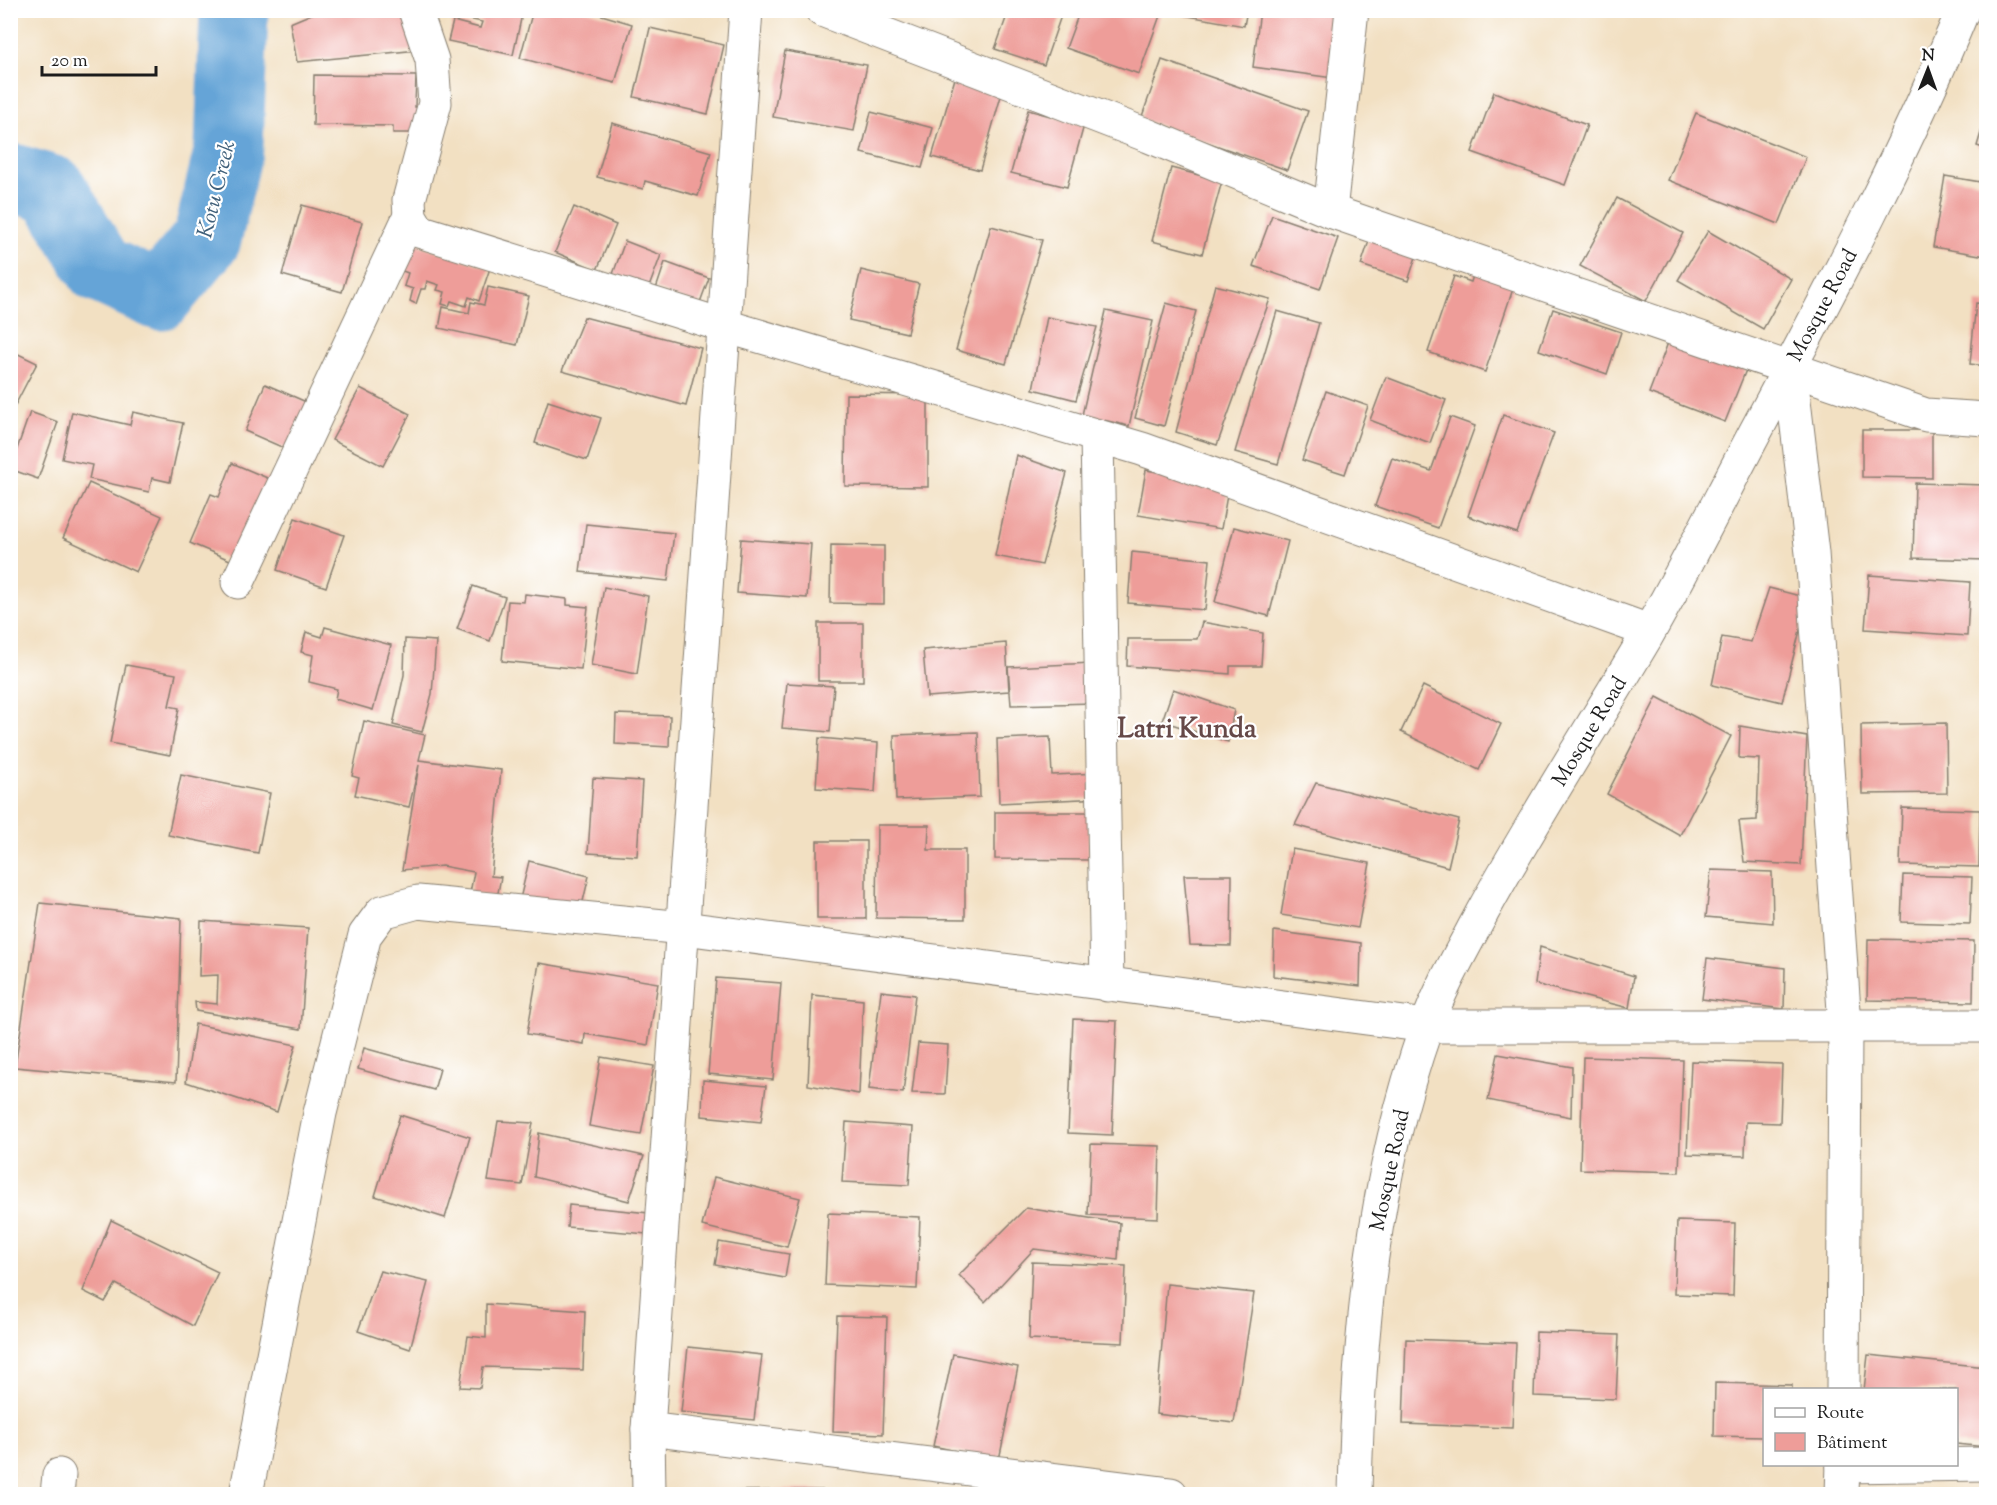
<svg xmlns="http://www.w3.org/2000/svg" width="1997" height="1505" font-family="'Sorts Mill Goudy',serif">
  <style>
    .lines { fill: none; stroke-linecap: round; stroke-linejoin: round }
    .river { stroke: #65a4d7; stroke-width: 69 }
    .building { fill: #ee9d99 }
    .minor-casing { stroke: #877e6f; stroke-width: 35 }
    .minor { stroke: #fff; stroke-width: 33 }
    .labels { text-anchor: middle; stroke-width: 4.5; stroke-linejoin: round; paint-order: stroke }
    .street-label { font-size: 21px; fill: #1c1c1c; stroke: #fff }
    .water-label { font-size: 22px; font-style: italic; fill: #40607a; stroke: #fff }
    .district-label { font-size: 27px; font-weight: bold; fill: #664948; stroke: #fff }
  </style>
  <rect width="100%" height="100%" fill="#fff"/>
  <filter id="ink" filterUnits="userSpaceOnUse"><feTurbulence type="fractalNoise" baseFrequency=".0167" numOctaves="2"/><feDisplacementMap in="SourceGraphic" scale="12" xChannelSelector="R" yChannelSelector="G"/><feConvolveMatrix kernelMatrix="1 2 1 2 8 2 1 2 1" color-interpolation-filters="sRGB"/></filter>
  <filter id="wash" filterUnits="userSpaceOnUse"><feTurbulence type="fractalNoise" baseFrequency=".008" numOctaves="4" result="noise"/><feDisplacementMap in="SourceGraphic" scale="24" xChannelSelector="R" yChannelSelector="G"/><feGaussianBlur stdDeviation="1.35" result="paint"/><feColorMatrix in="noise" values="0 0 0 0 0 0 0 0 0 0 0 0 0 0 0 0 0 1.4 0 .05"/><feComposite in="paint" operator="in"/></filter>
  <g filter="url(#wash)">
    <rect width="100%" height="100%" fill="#f2e0c2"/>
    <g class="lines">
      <!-- river -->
      <polyline class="river" points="10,177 53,190 100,269 159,296 207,239 229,148 234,10"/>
    </g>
    <g id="blocks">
      <!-- building -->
      <g class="building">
        <polygon points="321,10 408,10 418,50 297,62 290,23"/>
        <polygon points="455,10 523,10 513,55 448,41 453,21 480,28 482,22 454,16"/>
        <polygon points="533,10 585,10 632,24 615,83 520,58"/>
        <polygon points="1009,10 1063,10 1044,65 995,49"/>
        <polygon points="1080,10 1162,10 1139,74 1066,48"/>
        <polygon points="1172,10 1247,10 1244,26 1171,13"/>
        <polygon points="1260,10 1350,10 1340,79 1253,67"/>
        <polygon points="650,28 724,45 708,114 634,97"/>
        <polygon points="785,51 867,65 854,131 773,117"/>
        <polygon points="1162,60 1308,111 1287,170 1141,119"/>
        <polygon points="314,75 416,76 415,107 422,107 422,133 393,133 393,126 313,125"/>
        <polygon points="956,75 1003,89 980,170 932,157"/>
        <polygon points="1494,92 1587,125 1565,185 1472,152"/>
        <polygon points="1028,110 1084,125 1067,187 1011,173"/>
        <polygon points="871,112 933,128 922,168 861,153"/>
        <polygon points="1696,113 1806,157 1779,224 1668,180"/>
        <polygon points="1986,116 1986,149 1977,146"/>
        <polygon points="612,123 711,152 698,196 645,181 643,189 597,177"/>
        <polygon points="1171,168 1222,181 1202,254 1152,241"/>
        <polygon points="1945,176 1986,183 1986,256 1933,247"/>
        <polygon points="1617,198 1683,233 1646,301 1580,266"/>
        <polygon points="302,205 362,222 342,292 282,275"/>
        <polygon points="574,207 616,225 597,270 555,252"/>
        <polygon points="1272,215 1338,238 1320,289 1253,266"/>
        <polygon points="991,226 1042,240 1006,364 956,350"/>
        <polygon points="1708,231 1791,279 1763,329 1678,280"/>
        <polygon points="1372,232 1419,248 1408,281 1361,265"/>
        <polygon points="407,241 490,268 479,301 469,297 466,306 451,301 449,306 442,304 445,292 437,290 439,285 427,281 425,289 421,289 416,304 410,301 413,289 404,286 408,273 397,269"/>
        <polygon points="625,241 661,255 649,287 613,274"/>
        <polygon points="665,262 709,278 699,305 656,289"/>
        <polygon points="1476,266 1516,280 1485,372 1428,352 1454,276 1471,282"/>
        <polygon points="861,270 919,284 907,333 849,320"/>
        <polygon points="1215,285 1270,299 1217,445 1176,432"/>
        <polygon points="488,287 529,296 517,345 439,328 443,307 469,313 471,302 484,305"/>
        <polygon points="1166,303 1196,311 1164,426 1135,418"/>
        <polygon points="1976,303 1986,304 1986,366 1970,364"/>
        <polygon points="1553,309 1621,332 1607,374 1539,350"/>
        <polygon points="1106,311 1153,321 1129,426 1082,415"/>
        <polygon points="1277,311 1319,323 1278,464 1235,452"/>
        <polygon points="584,317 701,348 686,406 562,371"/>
        <polygon points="1047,317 1097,327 1076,400 1033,389"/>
        <polygon points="1669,340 1746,370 1725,422 1649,393"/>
        <polygon points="10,350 37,363 10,415"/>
        <polygon points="1386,377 1446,400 1430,443 1370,420"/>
        <polygon points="265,384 313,405 293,452 245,431"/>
        <polygon points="360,388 410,414 383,466 332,440"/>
        <polygon points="1326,391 1368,406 1345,474 1302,460"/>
        <polygon points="846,394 928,395 928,487 845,486"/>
        <polygon points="548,401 601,418 587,460 535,443"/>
        <polygon points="30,412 58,422 38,479 10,469"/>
        <polygon points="72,412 130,425 133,412 183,423 170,482 152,478 149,492 89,479 92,465 62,459"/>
        <polygon points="1503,415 1554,433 1517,533 1468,516"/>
        <polygon points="1450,417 1475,426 1438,528 1375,506 1392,458 1431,471"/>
        <polygon points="1862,430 1932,430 1932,478 1862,477"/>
        <polygon points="1016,455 1067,473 1042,565 995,556"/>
        <polygon points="232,463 272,480 237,563 190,543 211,494 219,497"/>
        <polygon points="1146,470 1229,484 1221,529 1138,515"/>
        <polygon points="89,483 162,516 136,572 63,538"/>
        <polygon points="1915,483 1986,485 1986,560 1913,558"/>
        <polygon points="295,518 344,535 326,587 277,570"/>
        <polygon points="586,524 674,533 668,581 580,572"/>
        <polygon points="1234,527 1288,541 1269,616 1215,602"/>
        <polygon points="741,539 811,544 807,598 737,593"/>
        <polygon points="831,545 884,546 884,604 830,603"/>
        <polygon points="1132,552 1210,560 1205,610 1128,603"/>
        <polygon points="1869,575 1970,582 1967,636 1865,629"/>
        <polygon points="473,586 505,597 490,641 457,629"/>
        <polygon points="604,587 648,596 637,674 591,665"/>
        <polygon points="1769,588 1808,598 1782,702 1712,685 1722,637 1751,642"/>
        <polygon points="525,594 567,599 567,605 588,607 581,669 502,661 508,601 524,602"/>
        <polygon points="1202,622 1263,633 1261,666 1230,666 1230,674 1127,666 1128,639 1197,639"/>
        <rect x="818" y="623" width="45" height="58"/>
        <polygon points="325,627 391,645 373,710 335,699 337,689 309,682 313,655 301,652 306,632 322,637"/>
        <polygon points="405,639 436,641 432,694 422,732 393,725 404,675"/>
        <polygon points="1006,643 1009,691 927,697 923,650"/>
        <polygon points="1092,663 1095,703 1011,705 1008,667"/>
        <polygon points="126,665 176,674 169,706 179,708 170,755 110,743"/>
        <polygon points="787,683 834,686 830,732 782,728"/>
        <polygon points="1423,686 1501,724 1479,770 1401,732"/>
        <polygon points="1173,689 1234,710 1228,742 1162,721"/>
        <polygon points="1657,697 1731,736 1680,835 1607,794"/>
        <polygon points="1984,700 1986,700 1986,744 1982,744"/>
        <polygon points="616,714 670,716 669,747 615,744"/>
        <polygon points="364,721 425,735 419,760 501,770 491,876 501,877 497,898 470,893 474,872 442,866 402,870 419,765 409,807 355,795 359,778 352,776"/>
        <polygon points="1946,723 1947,793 1862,794 1861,725"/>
        <polygon points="1740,726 1807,737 1801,865 1744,862 1739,821 1757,820 1759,759 1739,758"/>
        <polygon points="978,732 980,797 896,800 894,735"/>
        <polygon points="1050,737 1052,775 1100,773 1102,798 999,803 997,739"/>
        <polygon points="819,738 878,743 875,792 816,788"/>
        <polygon points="181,775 270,793 258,853 168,835"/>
        <polygon points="593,778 642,781 637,856 588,853"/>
        <polygon points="1316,783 1459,820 1448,867 1295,825"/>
        <polygon points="1902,808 1980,810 1979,867 1900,865"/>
        <polygon points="995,812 1089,812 1089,860 995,859"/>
        <polygon points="877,825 929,825 928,850 965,850 965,919 876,918"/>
        <rect x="817" y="841" width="49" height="78"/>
        <polygon points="1292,849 1370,863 1358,928 1281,915"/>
        <polygon points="529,861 589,876 580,914 520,899"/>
        <polygon points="1711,870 1772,872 1773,923 1706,917"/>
        <polygon points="1184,875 1232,875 1231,946 1190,945"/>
        <polygon points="1903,875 1972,877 1970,924 1901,922"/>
        <polygon points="40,903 181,918 176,1082 15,1067"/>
        <polygon points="201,921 308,928 301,1029 196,1011 195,1002 217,1004 218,975 199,976"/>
        <polygon points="1274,931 1361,943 1360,986 1273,976"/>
        <polygon points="1868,939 1974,941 1973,1002 1867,1000"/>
        <polygon points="1540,947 1634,976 1629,1008 1535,984"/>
        <polygon points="1707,958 1785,968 1784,1009 1702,999"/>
        <polygon points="539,963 658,983 648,1045 585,1034 584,1044 527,1034"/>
        <polygon points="716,978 781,983 773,1080 708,1074"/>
        <polygon points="881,991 915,995 903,1093 869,1089"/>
        <polygon points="812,995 863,1000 859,1094 808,1085"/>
        <polygon points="1073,1019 1117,1021 1112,1135 1068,1133"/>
        <polygon points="195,1024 296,1045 277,1112 186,1082"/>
        <polygon points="918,1043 948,1045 945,1094 912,1093"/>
        <polygon points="364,1048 440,1069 434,1090 358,1069"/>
        <polygon points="1498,1054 1572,1067 1571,1117 1488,1100"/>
        <polygon points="601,1057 654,1066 641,1135 589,1126"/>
        <polygon points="1583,1057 1683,1060 1679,1172 1580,1169"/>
        <polygon points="1691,1061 1782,1064 1780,1123 1746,1122 1745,1156 1687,1154"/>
        <polygon points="703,1080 766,1086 761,1122 702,1116"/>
        <polygon points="400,1115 470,1137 445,1218 375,1196"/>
        <polygon points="498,1121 533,1123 522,1185 488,1181"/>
        <polygon points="846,1122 913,1127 909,1185 842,1182"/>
        <polygon points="539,1133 644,1156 629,1201 534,1177"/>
        <polygon points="1091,1144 1160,1146 1158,1218 1088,1215"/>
        <polygon points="714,1177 800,1198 787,1247 702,1226"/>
        <polygon points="569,1205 649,1213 647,1234 567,1227"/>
        <polygon points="1026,1208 1120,1223 1118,1260 1034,1249 985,1302 959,1275"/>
        <polygon points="828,1213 920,1217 917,1289 825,1285"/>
        <polygon points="111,1220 218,1272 193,1326 116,1284 105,1302 83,1291"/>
        <polygon points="1677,1221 1735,1223 1733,1296 1674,1294"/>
        <polygon points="719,1242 789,1254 785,1278 715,1265"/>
        <polygon points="1032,1262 1126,1266 1123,1343 1029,1339"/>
        <polygon points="380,1271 428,1282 410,1349 358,1331"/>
        <polygon points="1167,1284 1254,1293 1234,1423 1156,1414"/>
        <polygon points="486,1304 585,1311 583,1370 483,1367 480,1388 460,1387 468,1336 486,1338"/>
        <polygon points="837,1316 887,1317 883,1434 833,1432"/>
        <polygon points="1536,1332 1619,1335 1616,1399 1534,1396"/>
        <polygon points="1406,1339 1516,1343 1512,1428 1403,1424"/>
        <polygon points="688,1347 762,1355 754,1420 681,1412"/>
        <polygon points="953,1354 1018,1367 999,1460 933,1446"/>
        <polygon points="1868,1355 1986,1367 1986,1447 1956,1444 1956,1390 1864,1390"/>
        <polygon points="1715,1383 1792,1385 1792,1390 1764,1390 1764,1437 1714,1436"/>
        <polygon points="823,1490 823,1494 685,1494 685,1491"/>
      </g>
    </g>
  </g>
  <g filter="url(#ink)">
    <use href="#blocks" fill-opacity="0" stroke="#877e6f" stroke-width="1.5"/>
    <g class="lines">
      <!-- minor casing -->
      <g class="minor-casing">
        <g id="minor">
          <polyline points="415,10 432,60 435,103 409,200 410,216 419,231 725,326 1142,449 1649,631"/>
          <polyline points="822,10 1149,136 1330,211 1926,415 1986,419"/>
          <polyline points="1330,211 1352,10"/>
          <polyline points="1790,367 1812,553 1845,1025 1843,1390"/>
          <polyline points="1097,436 1107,985"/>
          <polyline points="238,582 410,216"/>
          <polyline points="648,1429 1171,1494"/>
          <polyline points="1843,1466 1986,1464"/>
          <polyline points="57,1494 59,1475"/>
          <polyline points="246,1494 320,1113 365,935 382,912 418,902 684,928 1427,1026 1986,1026"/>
          <polyline points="649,1494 648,1429 746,10"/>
          <path d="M1355,1494c3,-157 18,-316 71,-466 14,-40 37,-79 57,-117 51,-93 109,-183 163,-274 42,-73 79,-149 119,-223 71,-133 141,-265 198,-404"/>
          <polyline points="1842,1494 1843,1464"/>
        </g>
      </g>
      <!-- minor -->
      <use href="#minor" class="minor"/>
    </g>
  </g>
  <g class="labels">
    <!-- street labels -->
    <g class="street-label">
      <text transform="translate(1822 305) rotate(-62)" y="7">Mosque Road</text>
      <text transform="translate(1589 731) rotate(-59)" y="7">Mosque Road</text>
      <text transform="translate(1389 1170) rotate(-78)" y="7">Mosque Road</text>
    </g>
    <!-- water labels -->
    <g class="water-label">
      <text transform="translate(215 189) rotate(-76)" y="8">Kotu Creek</text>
    </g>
    <!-- district labels -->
    <g class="district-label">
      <text x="1187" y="737">Latri Kunda</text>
    </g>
  </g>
  <!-- margin -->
  <rect width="1997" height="1505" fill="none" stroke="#fff" stroke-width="36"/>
  <!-- legend -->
  <rect x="1763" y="1388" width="195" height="78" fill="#ffffff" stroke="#a4a4a4" stroke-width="1.5"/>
  <rect x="1775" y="1408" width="30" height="9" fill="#ffffff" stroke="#a4a4a4" stroke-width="1.5"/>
  <text x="1817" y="1418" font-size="18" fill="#1c1c1c">Route</text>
  <rect x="1775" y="1433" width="30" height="18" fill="#ee9d99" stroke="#a4a4a4" stroke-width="1.5"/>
  <text x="1817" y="1448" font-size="18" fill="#1c1c1c">Bâtiment</text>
  <!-- north arrow -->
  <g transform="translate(1928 69) rotate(1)" stroke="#ffffff" stroke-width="4.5" paint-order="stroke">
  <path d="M0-4.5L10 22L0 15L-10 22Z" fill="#1c1c1c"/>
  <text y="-9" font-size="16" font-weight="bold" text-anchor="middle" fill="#1c1c1c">N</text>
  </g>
  <!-- scale -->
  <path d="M42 66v9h114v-9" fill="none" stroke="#1c1c1c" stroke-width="3"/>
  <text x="51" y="66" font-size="18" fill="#1c1c1c" stroke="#ffffff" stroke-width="4.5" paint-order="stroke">20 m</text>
</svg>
